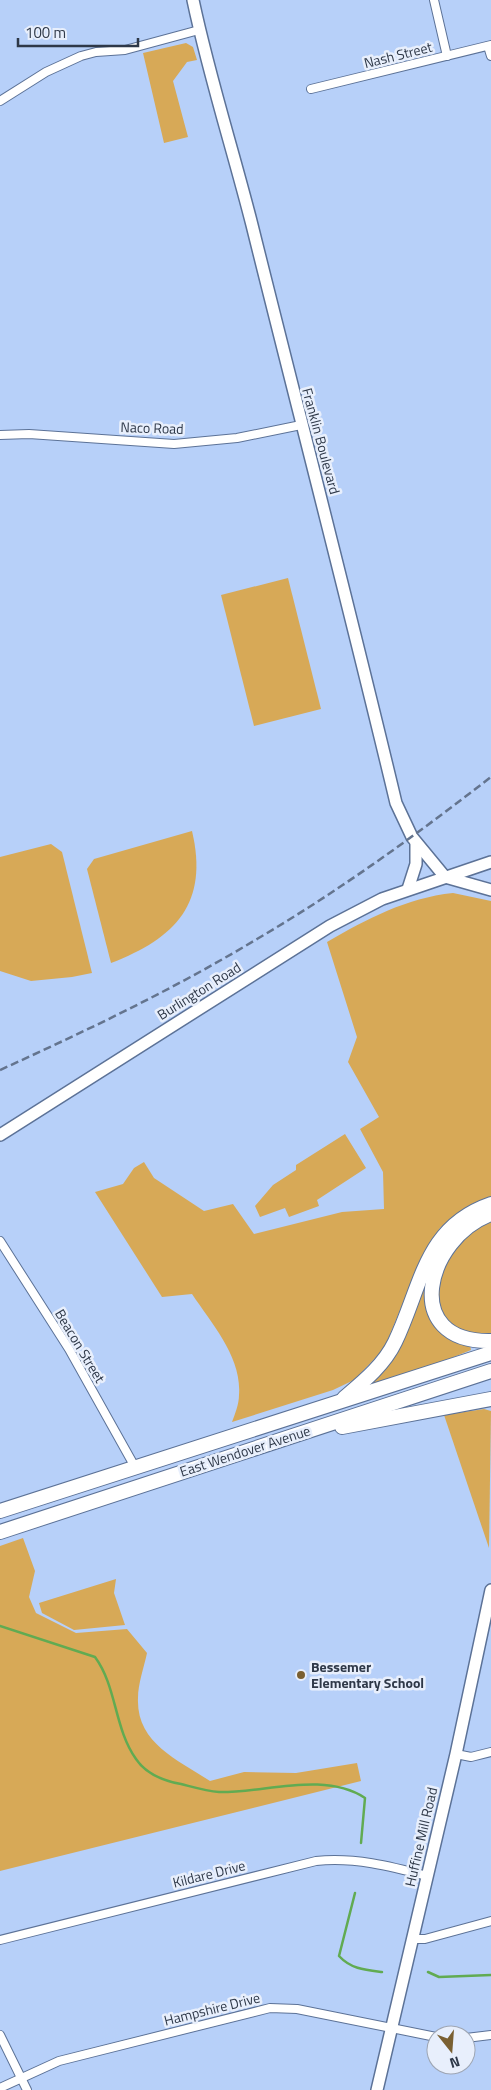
<svg xmlns="http://www.w3.org/2000/svg" width="491" height="2090" font-family="'Titillium Web',sans-serif">
  <style>
    .green { fill: #d7a957 }
    .lines { fill: none; stroke-linecap: round; stroke-linejoin: round }
    .stream { stroke: #61ab52; stroke-width: 2.5 }
    .street-casing { stroke: #5c7297; stroke-width: 10 }
    .secondary-casing { stroke: #5c7297; stroke-width: 14 }
    .highway-casing { stroke: #5c7297; stroke-width: 16 }
    .street { stroke: #fff; stroke-width: 8 }
    .secondary { stroke: #fff; stroke-width: 11 }
    .highway { stroke: #fff; stroke-width: 14 }
    .rail { stroke: #64748e; stroke-width: 2.5; stroke-dasharray: 8 4; stroke-linecap: butt }
    .poi-dot { fill: #7a6032; stroke: #e8effc; stroke-width: 2 }
    .labels { text-anchor: middle; stroke-width: 5; stroke-linejoin: round; paint-order: stroke }
    .street-label { font-size: 14px; fill: #2e3848; stroke: #e8effc }
    .poi-label { font-size: 14px; font-weight: bold; fill: #2e3848; stroke: #e8effc; text-anchor: start }
  </style>
  <rect width="100%" height="100%" fill="#b7d0f9"/>
  <!-- green -->
  <g class="green">
    <polygon points="186,43 193,47 197,60 187,62 173,81 188,137 164,143 143,53"/>
    <polygon points="288,578 321,709 254,726 221,595"/>
    <path d="M192,831c17,72 -16,107 -81,132l-24,-94 7,-10z"/>
    <polygon points="51,844 62,852 92,973 72,977 31,981 0,971 0,857"/>
    <path d="M453,893l38,8v296l-19,7 -32,24 -15,22 -41,99 -30,31 -21,10 -101,32c3,-8 7,-18 7,-27 3,-38 -27,-71 -47,-101l-30,3 -67,-105 28,-8 11,-16 10,-6 10,16 50,33 29,-7 21,30 88,-22 42,-3 -1,-37 -23,-43 19,-12 -31,-55 9,-25 -30,-95c40,-23 79,-44 126,-49z"/>
    <polygon points="345,1134 366,1168 317,1200 319,1206 289,1217 285,1208 260,1217 255,1206 273,1185 296,1170 296,1165"/>
    <path d="M491,1222v113c-25,-2 -32,-4 -51,-21 0,-10 -4,-26 -2,-36 7,-26 29,-46 53,-56z"/>
    <path d="M425,1280l2,1c-5,35 8,55 43,64l1,5 -32,13 -70,23 -1,-4z"/>
    <polygon points="484,1409 491,1411 489,1548 444,1415"/>
    <path d="M23,1538l12,33 -6,26 7,16 40,20 51,-4 20,24c-3,14 -9,31 -9,45 -2,45 40,62 72,83l34,-9 52,1 61,-10 4,18 -361,90v-325z"/>
    <polygon points="116,1579 114,1593 125,1625 74,1630 42,1613 39,1603"/>
  </g>
  <g class="lines">
    <!-- stream -->
    <g class="stream">
      <path d="M0,1626l95,31c22,30 19,71 41,102 10,15 28,22 45,25 12,3 25,7 38,8 45,1 105,-21 146,6l-4,45"/>
      <path d="M355,1893l-16,63c12,13 26,14 43,16"/>
      <polyline points="428,1972 439,1977 491,1975"/>
    </g>
    <!-- street casing -->
    <g class="street-casing">
      <g id="street">
        <polyline points="434,0 447,56"/>
        <polyline points="488,46 491,56"/>
        <polyline points="311,89 491,45"/>
        <polyline points="0,101 46,72 81,56 96,52 125,50 199,30"/>
        <polyline points="0,435 29,434 174,444 237,438 301,425"/>
        <polyline points="0,1241 69,1349 135,1467"/>
        <polyline points="456,1754 471,1757 491,1752"/>
        <polyline points="412,1939 425,1939 491,1921"/>
        <path d="M0,1940l316,-79c38,-4 74,5 111,15"/>
        <polyline points="0,2035 27,2090"/>
        <polyline points="466,2038 491,2035"/>
        <polyline points="0,2088 59,2061 270,2008 297,2009 436,2037"/>
      </g>
    </g>
    <!-- secondary casing -->
    <g class="secondary-casing">
      <g id="secondary">
        <path d="M193,0c16,76 40,150 59,225 48,193 98,385 144,578l16,34 33,40"/>
        <polyline points="445,877 491,890"/>
        <polyline points="408,889 416,864 416,843"/>
        <polyline points="0,1135 330,926 382,899 491,862"/>
        <polyline points="377,2090 456,1754 491,1590"/>
      </g>
    </g>
    <!-- highway casing -->
    <g class="highway-casing">
      <g id="highway">
        <path d="M491,1214c-65,24 -92,129 0,127"/>
        <path d="M344,1398c19,-16 40,-33 51,-56 27,-56 29,-115 96,-138"/>
        <polyline points="342,1427 491,1399"/>
        <polyline points="0,1511 491,1353"/>
        <polyline points="0,1532 491,1371"/>
      </g>
    </g>
    <!-- street -->
    <use href="#street" class="street"/>
    <!-- secondary -->
    <use href="#secondary" class="secondary"/>
    <!-- highway -->
    <use href="#highway" class="highway"/>
    <!-- rail -->
    <path class="rail" d="M0,1070c88,-40 174,-81 257,-131 82,-48 159,-104 234,-162"/>
  </g>
  <!-- markers -->
  <circle class="poi-dot" cx="301" cy="1675" r="5"/>
  <g class="labels">
    <!-- street labels -->
    <g class="street-label">
      <text transform="translate(398 55) rotate(-14)" y="5">Nash Street</text>
      <text transform="translate(152 428) rotate(2)" y="5">Naco Road</text>
      <text transform="translate(321 441) rotate(75)" y="5">Franklin Boulevard</text>
      <text transform="translate(199 991) rotate(-32)" y="5">Burlington Road</text>
      <text transform="translate(80 1346) rotate(59)" y="5">Beacon Street</text>
      <text transform="translate(245 1451) rotate(-18)" y="5">East Wendover Avenue</text>
      <text transform="translate(421 1837) rotate(-77)" y="5">Huffine Mill Road</text>
      <text transform="translate(209 1874) rotate(-14)" y="5">Kildare Drive</text>
      <text transform="translate(212 2009) rotate(-14)" y="5">Hampshire Drive</text>
    </g>
    <!-- poi labels -->
    <g class="poi-label">
      <text x="311" y="1672">Bessemer<tspan x="311" dy="16">Elementary School</tspan></text>
    </g>
  </g>
  <!-- north arrow -->
  <g transform="translate(451 2050) rotate(163)"><circle r="24" fill="#e8effc" stroke="#9ea6b4"/>
  <path d="M0-4L9 19L0 12L-9 19Z" fill="#7a6032"/>
  <text y="-8" font-size="14" font-weight="bold" text-anchor="middle" fill="#2e3848">N</text>
  </g>
  <!-- scale -->
  <path d="M18 38v8h120v-8" fill="none" stroke="#2e3848" stroke-width="2.5"/>
  <text x="25" y="38" font-size="15" fill="#2e3848" stroke="#e8effc" stroke-width="4" paint-order="stroke">100 m</text>
</svg>
